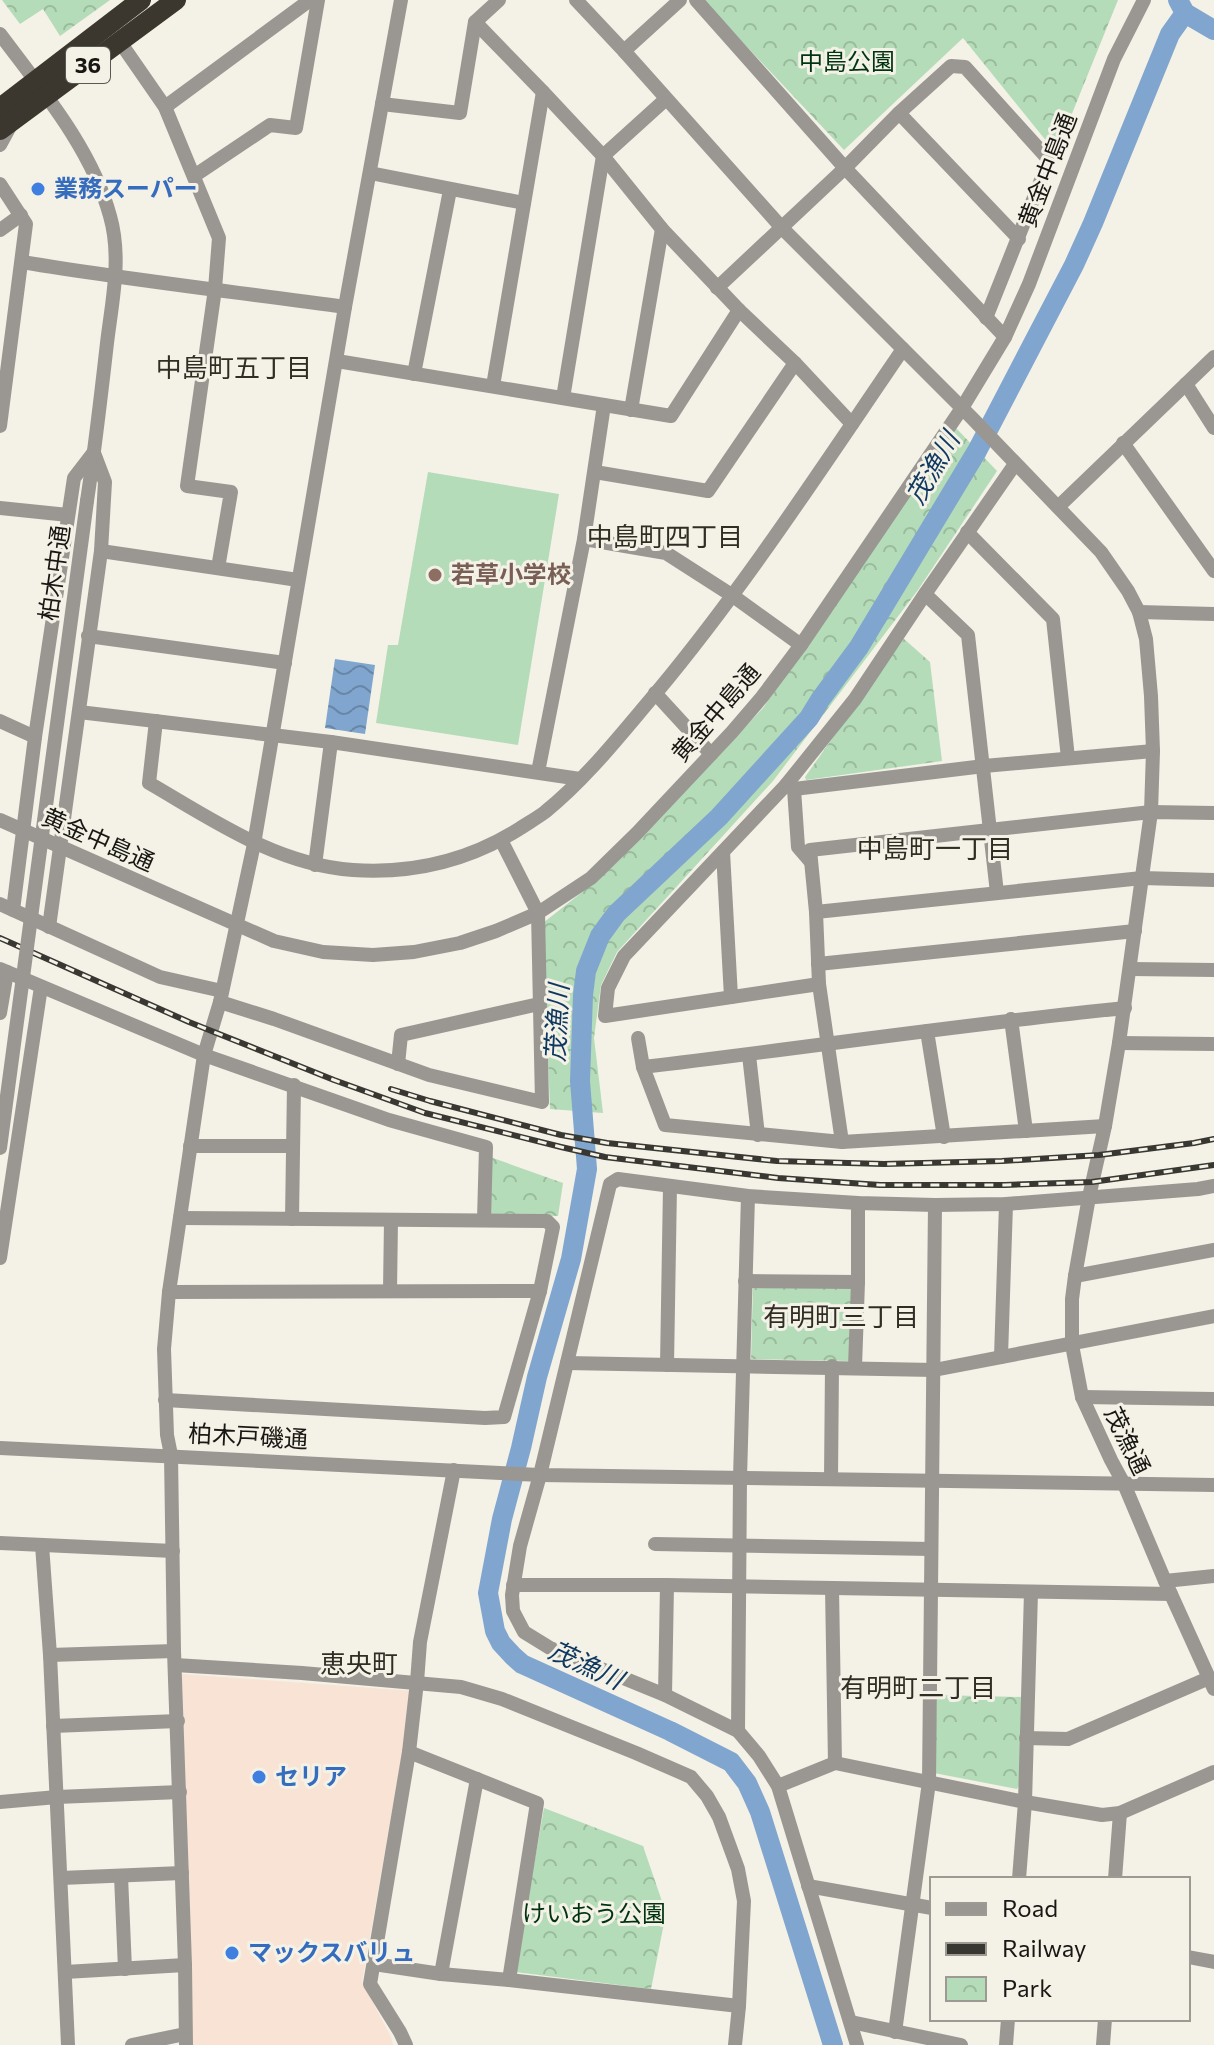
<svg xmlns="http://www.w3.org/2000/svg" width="1214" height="2045" font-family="Commissioner,'Noto Sans JP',sans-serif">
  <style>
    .commercial { fill: #f8e3d4 }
    .green { fill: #b4dcb8 }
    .park { fill: url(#park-crowns) }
    .water { fill: url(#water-waves) }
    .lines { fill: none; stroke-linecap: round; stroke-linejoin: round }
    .river { stroke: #80a6cf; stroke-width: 20 }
    .minor { stroke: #9a9793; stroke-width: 14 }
    .highway { stroke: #3b362e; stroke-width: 20 }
    .rail-casing { stroke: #383732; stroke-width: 6 }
    .rail { stroke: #f4f1e6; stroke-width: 3; stroke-dasharray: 9; stroke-linecap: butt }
    .minor-bridge { stroke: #9a9793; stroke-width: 14 }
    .shop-dot { fill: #3f7fe0; stroke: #f4f1e6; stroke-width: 3 }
    .education-dot { fill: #8d6e63; stroke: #f4f1e6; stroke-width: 3 }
    .labels { text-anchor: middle; stroke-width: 6; stroke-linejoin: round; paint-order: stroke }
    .shield { fill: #f4f1e6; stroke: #5a5852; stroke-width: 2 }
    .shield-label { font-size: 22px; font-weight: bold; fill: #181713 }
    .park-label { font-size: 24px; fill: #003410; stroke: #f4f1e6 }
    .street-label { font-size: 24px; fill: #181713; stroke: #f4f1e6 }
    .shop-label { font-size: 24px; font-weight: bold; fill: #366cbe; stroke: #f4f1e6; text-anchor: start }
    .education-label { font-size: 24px; font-weight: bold; fill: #785e54; stroke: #f4f1e6; text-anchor: start }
    .neighbourhood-label { font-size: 26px; fill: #302d24; stroke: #f4f1e6 }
    .water-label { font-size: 26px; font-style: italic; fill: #0e385f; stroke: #f4f1e6 }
  </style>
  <defs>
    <pattern id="park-crowns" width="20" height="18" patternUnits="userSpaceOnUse" patternTransform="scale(2)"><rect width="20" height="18" fill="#b4dcb8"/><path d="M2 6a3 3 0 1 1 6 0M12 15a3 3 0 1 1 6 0" fill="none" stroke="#9abc9d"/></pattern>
    <pattern id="water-waves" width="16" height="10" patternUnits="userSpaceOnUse" patternTransform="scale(2)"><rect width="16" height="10" fill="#80a6cf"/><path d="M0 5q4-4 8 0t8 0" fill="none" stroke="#6886a7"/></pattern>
  </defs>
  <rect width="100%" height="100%" fill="#f4f1e6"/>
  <!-- commercial -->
  <polygon class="commercial" points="182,1674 413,1691 362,1982 391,2037 393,2045 191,2045 183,1798"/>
  <!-- green -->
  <polygon class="green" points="428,472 559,494 518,745 376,723 388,645 398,645"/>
  <!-- park -->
  <g class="park">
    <polygon points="2,0 110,0 60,36 43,9 20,24"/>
    <polygon points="703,0 1118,0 1056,153 963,38 844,150"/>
    <polygon points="956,428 997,471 918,590 773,781 617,952 601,985 594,1038 603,1113 550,1109 543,923 595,882 640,838 763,708"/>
    <polygon points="903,638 930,662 942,761 806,780 805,777"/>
    <polygon points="490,1157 563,1183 558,1216 487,1214"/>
    <polygon points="753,1286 852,1288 849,1361 751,1359"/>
    <polygon points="937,1695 1022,1697 1021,1782 1017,1789 934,1773"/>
    <polygon points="544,1808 643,1846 666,1913 651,1989 515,1972"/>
  </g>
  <!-- water -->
  <polygon class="water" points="335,659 375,665 365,734 325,728"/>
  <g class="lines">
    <!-- river -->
    <g class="river">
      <polyline points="1178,0 1185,13 1214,30"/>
      <polyline points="833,2045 760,1812 747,1783 731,1762 670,1731 522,1664 513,1656 501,1643 495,1631 488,1593 502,1519 521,1448 537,1377 571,1259 587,1169 580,1081 583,995 586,971 600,936 616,914 719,817 809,718 820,700 859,647 977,451 1074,265 1093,223 1170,34 1185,13"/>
    </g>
    <!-- minor -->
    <g class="minor">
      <polyline points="576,0 624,51 782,228 972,418 1101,552 1128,591 1139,612 1146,639 1151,696 1153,751 1151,812 1119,1043 1105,1126 1089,1197 1075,1276 1072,1299 1072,1345 1082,1397 1111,1460 1124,1484 1165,1581 1214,1689"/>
      <polyline points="696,0 845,168 1005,337"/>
      <polyline points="475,22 543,92 603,156 662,229 739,310 795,363 852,424"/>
      <path d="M0,34c41,55 92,115 110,182 12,42 2,85 -3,127 -6,53 -12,105 -20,158"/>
      <polyline points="120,42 165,107 219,238 215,289 187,486 231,492 218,568"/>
      <polyline points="624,51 680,0"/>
      <polyline points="382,104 460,113 475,22 499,0"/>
      <polyline points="165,107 310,0"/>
      <polyline points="899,113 1019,239"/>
      <polyline points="0,145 12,123"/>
      <polyline points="370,173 524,203"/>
      <polyline points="194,176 270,125 296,128 318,0"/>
      <polyline points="0,184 26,224 0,426"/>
      <polyline points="0,230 21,215"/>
      <path d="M22,262c107,18 215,30 323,45"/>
      <polyline points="717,288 845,168 899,113 951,66 965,67 1049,160 986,318"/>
      <polyline points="337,361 671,416 739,310"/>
      <polyline points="414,374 450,190"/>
      <polyline points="1186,384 1214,428"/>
      <polyline points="493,386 543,92"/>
      <polyline points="563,398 603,156 666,99"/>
      <polyline points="631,410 662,229"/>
      <polyline points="1123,443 1214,571"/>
      <polyline points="595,472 708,491 795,363"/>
      <polyline points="1058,507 1214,357"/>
      <polyline points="0,508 68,515"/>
      <polyline points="967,532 1053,619 1068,758"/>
      <polyline points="584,539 666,553 733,596 801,645"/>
      <polyline points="101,551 298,580"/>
      <polyline points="925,594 968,635 997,893"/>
      <polyline points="1139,612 1214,614"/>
      <polyline points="88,636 285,663"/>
      <polyline points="655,693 711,754"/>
      <polyline points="79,712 331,742 580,779"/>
      <polyline points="0,721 35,737"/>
      <path d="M156,721l-7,62c64,37 128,82 204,87 60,4 115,-9 166,-41 9,-6 18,-11 26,-17 42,-34 76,-78 111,-119 90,-108 167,-227 247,-344"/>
      <polyline points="538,772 584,539 604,405"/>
      <polyline points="786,785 855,699 925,594 1015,464"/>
      <polyline points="794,789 798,847 810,861"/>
      <polyline points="0,820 274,941 323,952 373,955 414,952 460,943 496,931 538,913 591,878 637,833 732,732 762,697 801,645 962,408 1005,337 1029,284 1114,59 1144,0"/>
      <polyline points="723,852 731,997"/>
      <polyline points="315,865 331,742"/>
      <polyline points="0,904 160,977 222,991"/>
      <polyline points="13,910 35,737 74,478 94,452"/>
      <polyline points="816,912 1142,878 1214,880"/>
      <polyline points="49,927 101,551 105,482 94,453"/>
      <polyline points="818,964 1135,931"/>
      <polyline points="0,969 204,1055 389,1120 486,1147 484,1220"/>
      <polyline points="1131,969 1214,970"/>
      <polyline points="819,984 605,1016 608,988 624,956 786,785 794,789 984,766 1153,751"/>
      <polyline points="220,1002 274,1019 429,1075 542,1102 538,913 501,840"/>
      <polyline points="0,1013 7,972"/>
      <polyline points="1011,1019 1026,1131"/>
      <polyline points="927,1031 944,1137"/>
      <polyline points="638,1038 643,1067"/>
      <polyline points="1119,1043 1214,1044"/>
      <polyline points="749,1055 758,1135"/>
      <polyline points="398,1064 401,1035 539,1004"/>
      <path d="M1105,1126l-263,16 -177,-17 -22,-58c161,-19 321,-43 482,-59"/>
      <polyline points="842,1142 819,984 816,912 810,850 1151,812 1214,813"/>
      <polyline points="190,1146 293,1146"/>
      <polyline points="292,1219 294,1085"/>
      <polyline points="0,1258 41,987"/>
      <polyline points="1075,1276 1214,1250"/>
      <polyline points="745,1281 858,1282"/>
      <polyline points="390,1291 391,1220"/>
      <polyline points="169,1292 540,1291"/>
      <polyline points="1001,1357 1006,1204"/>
      <polyline points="567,1363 934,1370 1214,1316"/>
      <polyline points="667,1365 670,1186"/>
      <polyline points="855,1367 858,1282 858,1203"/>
      <polyline points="1082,1397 1214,1399"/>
      <polyline points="165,1400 485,1418 504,1417 540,1291 553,1227 547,1221 180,1218"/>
      <polyline points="0,1448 540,1475 1214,1485"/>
      <polyline points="831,1479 832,1366"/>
      <polyline points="0,1543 173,1551"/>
      <polyline points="655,1544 931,1549"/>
      <polyline points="42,1545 50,1655 68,2045"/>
      <polyline points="1165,1581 1214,1576"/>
      <polyline points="513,1585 667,1585 1171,1594"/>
      <polyline points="832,1588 835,1763"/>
      <polyline points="50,1655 174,1651"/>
      <polyline points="175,1665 302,1673 461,1687 502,1699 636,1753 691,1777 707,1796 719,1817 738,1869 744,1901 739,2006 735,2045"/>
      <polyline points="665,1695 667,1585"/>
      <polyline points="53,1726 178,1721"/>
      <polyline points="738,1731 740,1478 748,1196"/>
      <polyline points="1026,1738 1068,1739 1209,1678"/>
      <polyline points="409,1752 537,1803 509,1980"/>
      <polyline points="778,1786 835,1763 1025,1802 1102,1815 1120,1813 1214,1772"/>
      <polyline points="0,1802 57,1797 180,1792"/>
      <polyline points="121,1876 125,1969"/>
      <polyline points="61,1878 182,1873"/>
      <polyline points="1019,1879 1025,1802 1031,1592"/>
      <polyline points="1115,1879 1120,1813"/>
      <polyline points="808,1886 932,1908"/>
      <polyline points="1188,1957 1214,1962"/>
      <polyline points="374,1964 441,1974 509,1980 739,2006"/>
      <polyline points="65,1972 185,1965"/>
      <polyline points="441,1974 477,1779"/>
      <polyline points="851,2022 961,2045"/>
      <polyline points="895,2032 929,1782 935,1205"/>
      <polyline points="132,2045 185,2034"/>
      <polyline points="186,2045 185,1965 174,1651 171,1455 167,1435 164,1349 169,1292 204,1055 220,1002 254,844 345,307 401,0"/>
      <polyline points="406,2045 400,2032 370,1984 409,1752 417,1682 420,1642 454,1470"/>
      <polyline points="857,2045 778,1786 759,1756 738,1731 665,1695 550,1648 524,1632 513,1611 512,1595 520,1546 540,1475 610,1184 618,1179 748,1196 858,1203 935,1205 1006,1204 1198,1189 1214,1186"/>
      <polyline points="1006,2045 1008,2019"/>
      <polyline points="1103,2045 1105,2019"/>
    </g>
    <!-- highway -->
    <g class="highway">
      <polyline points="0,108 141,0"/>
      <polyline points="0,130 176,0"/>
    </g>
    <!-- rail casing -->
    <g class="rail-casing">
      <g id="rail">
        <polyline points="0,938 189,1022 334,1080 425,1113 561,1147 605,1157 778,1178 880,1185 1005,1185 1092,1182 1214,1165"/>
        <polyline points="391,1089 430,1101 561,1135 607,1143 777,1161 884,1164 1002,1161 1099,1155 1194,1143 1214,1139"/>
      </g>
    </g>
    <!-- rail -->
    <use href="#rail" class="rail"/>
    <!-- minor-bridge -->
    <polyline class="minor-bridge" points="0,1148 87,501"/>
  </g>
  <!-- markers -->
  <g class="shop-dot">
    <circle cx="38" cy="189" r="8"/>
    <circle cx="259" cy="1777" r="8"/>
    <circle cx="232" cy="1953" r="8"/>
  </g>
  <circle class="education-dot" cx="435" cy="575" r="8"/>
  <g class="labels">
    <!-- shield labels -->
    <rect class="shield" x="66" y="47" width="44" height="36" rx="6"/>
    <g class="shield-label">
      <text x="88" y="73">36</text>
    </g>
    <!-- park labels -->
    <g class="park-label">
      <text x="847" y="70">中島公園</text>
      <text x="594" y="1922">けいおう公園</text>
    </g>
    <!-- street labels -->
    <g class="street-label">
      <text transform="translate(1048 170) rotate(-69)" y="8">黄金中島通</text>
      <text transform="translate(55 573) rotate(-82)" y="8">柏木中通</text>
      <text transform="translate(716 713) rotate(-49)" y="8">黄金中島通</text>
      <text transform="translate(98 840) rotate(24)" y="8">黄金中島通</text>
      <text transform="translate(248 1437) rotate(3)" y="8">柏木戸磯通</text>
      <text transform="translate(1127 1441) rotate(64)" y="8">茂漁通</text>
    </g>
    <!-- shop labels -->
    <g class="shop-label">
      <text x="54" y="197">業務スーパー</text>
      <text x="275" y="1785">セリア</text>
      <text x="248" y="1961">マックスバリュ</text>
    </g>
    <!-- education labels -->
    <g class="education-label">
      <text x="451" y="583">若草小学校</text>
    </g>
    <!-- neighbourhood labels -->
    <g class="neighbourhood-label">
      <text x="234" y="377">中島町五丁目</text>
      <text x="665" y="546">中島町四丁目</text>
      <text x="935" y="858">中島町一丁目</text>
      <text x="841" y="1326">有明町三丁目</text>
      <text x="359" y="1673">恵央町</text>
      <text x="918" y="1697">有明町二丁目</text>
    </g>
    <!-- water labels -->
    <g class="water-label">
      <text transform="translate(933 468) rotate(-60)" y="9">茂漁川</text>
      <text transform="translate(557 1023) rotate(-87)" y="9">茂漁川</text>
      <text transform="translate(586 1665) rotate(25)" y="9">茂漁川</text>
    </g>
  </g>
  <!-- legend -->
  <rect x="930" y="1877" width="260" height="144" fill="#f4f1e6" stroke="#9c9a92" stroke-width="2"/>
  <rect x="946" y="1903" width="40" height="12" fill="#9a9793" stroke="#9c9a92" stroke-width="2"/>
  <text x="1002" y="1917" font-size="24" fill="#181713">Road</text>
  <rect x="946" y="1943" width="40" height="12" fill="#383732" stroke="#9c9a92" stroke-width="2"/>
  <text x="1002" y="1957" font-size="24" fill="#181713">Railway</text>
  <rect x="946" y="1977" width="40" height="24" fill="url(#park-crowns)" stroke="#9c9a92" stroke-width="2"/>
  <text x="1002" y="1997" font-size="24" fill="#181713">Park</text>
</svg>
